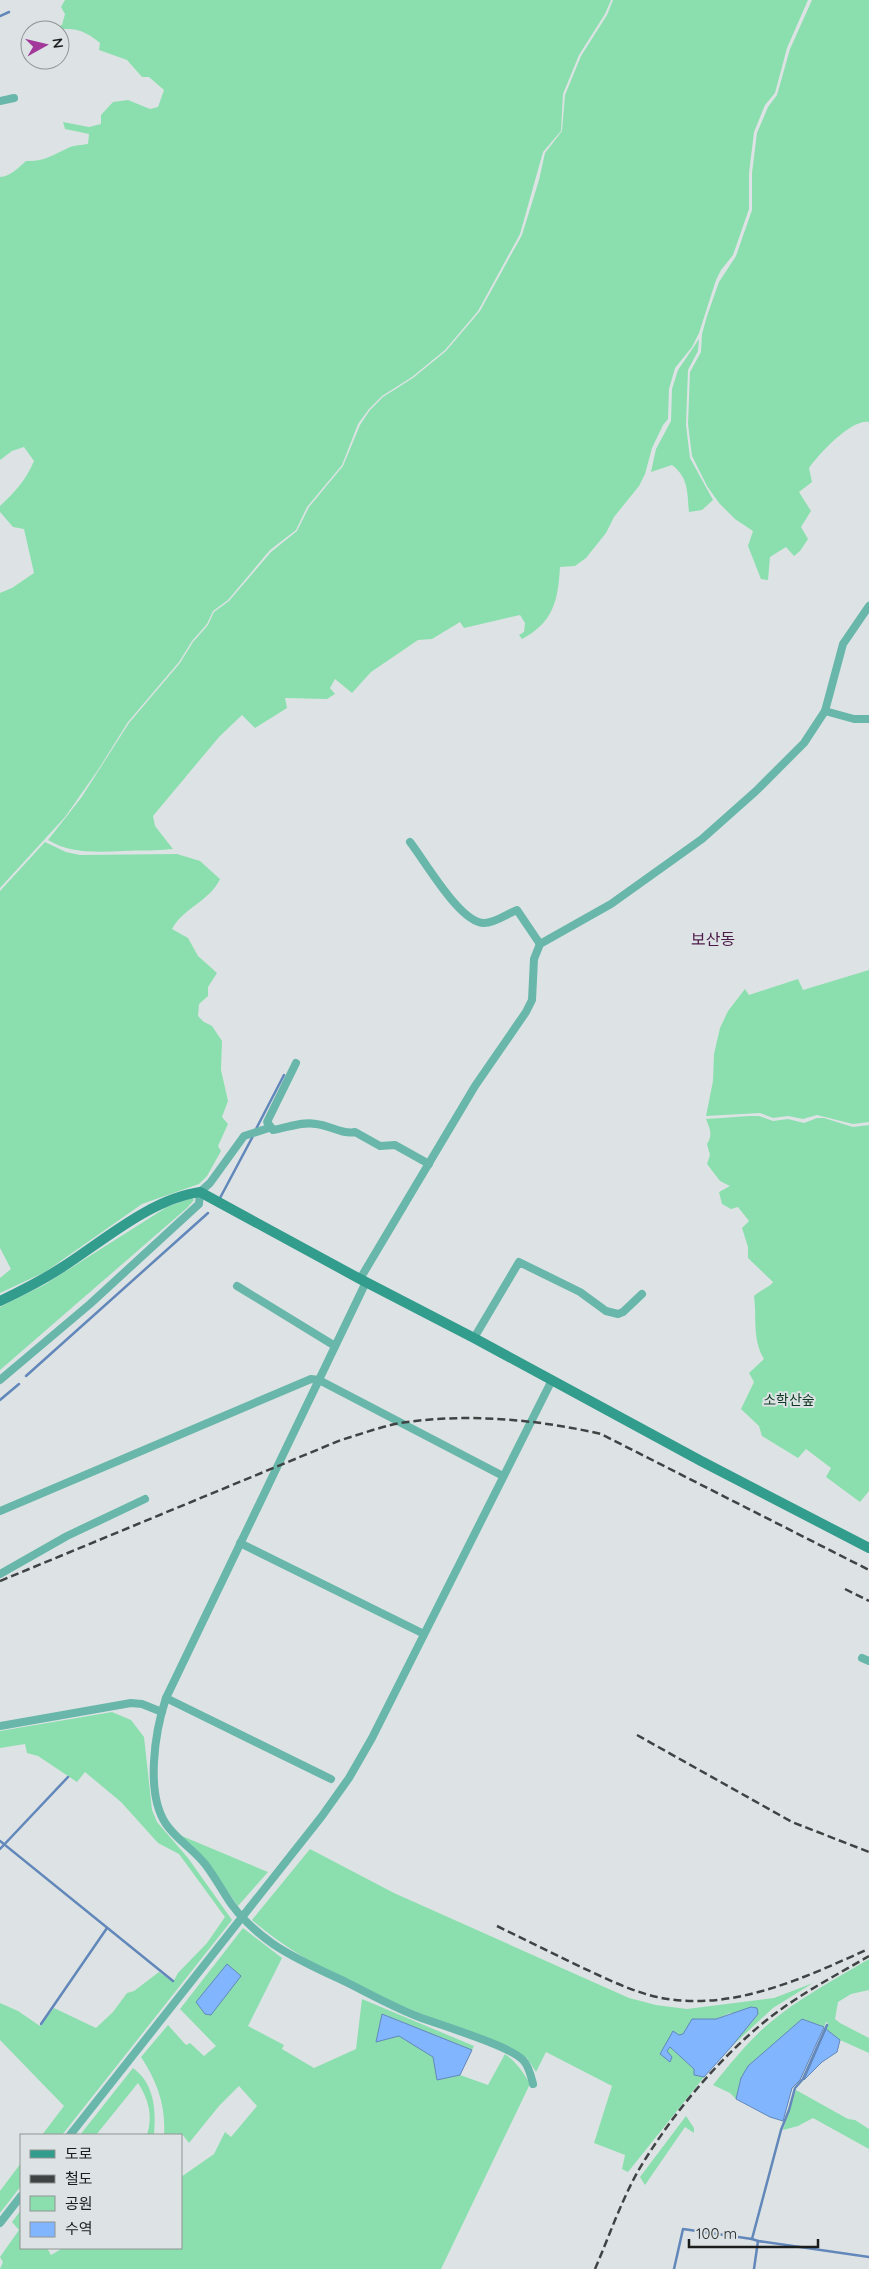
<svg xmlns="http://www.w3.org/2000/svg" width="869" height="2269" font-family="Quicksand,'Noto Sans KR',sans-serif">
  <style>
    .green { fill: #8bdfae }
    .water { fill: #81b5fd; stroke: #6287ba }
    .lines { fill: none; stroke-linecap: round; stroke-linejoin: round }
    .stream { stroke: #6287ba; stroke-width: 2.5 }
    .street { stroke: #68b7aa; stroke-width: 8 }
    .secondary { stroke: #329c8d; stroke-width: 10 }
    .rail { stroke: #404343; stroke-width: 2.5; stroke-dasharray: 8 4; stroke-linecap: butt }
    .labels { text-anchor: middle; stroke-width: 4; stroke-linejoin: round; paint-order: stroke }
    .park-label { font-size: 14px; fill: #113a25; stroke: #dde3e4 }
    .quarter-label { font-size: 16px; fill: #4b1948; stroke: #dde3e4 }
  </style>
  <rect width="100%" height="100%" fill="#dde3e4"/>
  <!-- green -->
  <g class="green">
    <path d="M65,0h546l-6,14 -26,41 -16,39 -2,37 -18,21 -23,82 -42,77 -33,39 -33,27 -30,19 -13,13 -11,15 -16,41 -35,42 -11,23 -26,20 -42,50 -15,11 -6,13 -15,17 -13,21 -51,60 -30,48 -33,47 -65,71v-295l12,-5 22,-15 -10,-44 -11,-2 -13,-15v-6c15,-14 26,-26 34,-45l-10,-14 -12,4 -12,9v-283c10,0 19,-10 26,-16 17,1 27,-6 42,-13 6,-3 14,-3 20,-4l1,-10 -24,-5 -2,-7 26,5 12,-3v-9l12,-13 15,-2 22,9 8,-2 6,-17 -15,-13h-7l-15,-17 -28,-10 1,-7c-23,-19 -32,-13 -59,-13l21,-5 3,-11 -4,-7z"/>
    <path d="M613,0h195l-21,48 -12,45 -10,12 -11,27 -5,41v36l-16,46 -12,15 -5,10 -17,53 -7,14 -17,21 -6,21 -1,30 -5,6 -11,23 -7,26 -6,12 -25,31 -8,16 -20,25 -7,5 -4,3 -15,1c-2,33 -6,55 -38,72l-3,-4 5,-3 1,-9 -5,-8 -56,13 -4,-6 -28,17 -14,1 -47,32 -19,21 -17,-14 -5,9 5,6 -8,5 -42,-1 2,10 -32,20 -13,-13 -23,22 -66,79 2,10 18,23c-17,2 -33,1 -50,2 -26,1 -52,3 -75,-11l33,-42 48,-75 51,-60 13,-21 15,-17 6,-13 15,-11 42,-49 26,-21 12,-24 34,-41 17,-41 10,-15 13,-13 30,-19 33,-27 34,-40 42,-76 17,-55 6,-27 17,-22 3,-36 16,-39 26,-41z"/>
    <path d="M812,0h57v422c-18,-3 -50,32 -60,46l3,14 -13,10 12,19 -10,16 7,12 -8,12 -6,5 -8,-9 -16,10 -2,23 -7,-1 -13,-33 5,-15 -18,-12 -16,-16 -12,-17 -15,-30 -4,-32 2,-52 11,-20 1,-18 5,-18 12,-34 17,-26 16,-46v-37l5,-40 11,-26 9,-12 13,-46z"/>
    <path d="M699,339l-1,12 -10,19 -2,55 4,33 23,42 -11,10 -13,2c-2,-20 0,-34 -17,-47l-21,7 5,-23 15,-28 1,-32 6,-19z"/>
    <path d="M45,842l21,10 14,3 97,-1 23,7 20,18c-10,22 -37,29 -48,50l16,9 10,18 19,17 -9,14v9l-9,8 -1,12 6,6 8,4 10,15 -1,29 7,31 -6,16 6,7 -10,22 3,5 -14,25 -8,8 -57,20 -97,68 -45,21v-15l11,-9 -11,-21v-357z"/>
    <polygon points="869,970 869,1122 853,1124 817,1115 803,1119 788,1116 773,1118 760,1113 706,1116 713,1081 714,1054 720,1028 728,1011 745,989 749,995 798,979 803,990"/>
    <path d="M749,1116h10l14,5 15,-2 16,4 13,-5h7l29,9 16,-2v366l-9,11 -34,-25 5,-9 -25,-19 -8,9 -36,-22 -3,-10 -18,-17 13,-27 -5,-9 15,-14c-12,-20 -7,-41 -10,-63 5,-5 17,-10 19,-14l-25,-24v-11l-6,-19 7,-7 -11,-14 -7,2 -9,-5 -3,-12 11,-6 -10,-5 -13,-17 3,-9 -3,-11c6,-9 3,-15 -1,-25z"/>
    <polygon points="192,1198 194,1200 187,1208 0,1370 0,1307 44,1285 167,1207"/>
    <polygon points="112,1712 131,1720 144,1737 152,1810 157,1822 188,1858 232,1920 62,2135 42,2135 64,2106 0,2040 0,2003 18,2011 40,2026 54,2008 96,2028 113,2012 127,1993 134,1991 159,1972 173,1982 178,1973 207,1943 225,1917 179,1854 158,1843 121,1802 85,1772 77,1782 38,1756 27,1753 25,1744 0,1748 0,1731"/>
    <polygon points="170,1831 268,1872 238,1906 221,1882"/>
    <path d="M310,1849l84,44 235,105 27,7 31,4 87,-11 39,-15 -40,25 -41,38 26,-32 -28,-1 -14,6h-23l-10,15 -4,1 -6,-3 -13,22 10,7 -3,-10 3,-4 24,22v6l10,2 -76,95 -6,-3 3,-14 -31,-12 18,-57 -66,-34 -10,20 -9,-14 -10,-6c-90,-38 -189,-67 -265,-132z"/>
    <path d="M243,1928l39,30 -34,68 36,19 -2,4 32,19 42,-19 6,-50 112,47 -2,4 -90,-36 -6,28 23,-6 34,21 4,23 23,-5 28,10 17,-31c12,9 18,18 25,30l-89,185h-441l3,-7 -3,-5 19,-27 -7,-8 9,-12v38h26l4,7 12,-7h118v-71l33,-23 11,-22 6,5 26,-31 -18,-20 -20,20 -30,37 -7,-9 -18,1c2,-29 -7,-54 -23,-78l27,-32 18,20 4,-2 14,13 12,-10 -36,-37z"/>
    <path d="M869,1959v31l-18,4 -13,8 -3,17 5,4 29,15v15l-29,-13 -14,-11 2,-6 -2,-1 -2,5 -22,-8 -61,59 -5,21 -6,-6 -17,-8c17,-21 33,-41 53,-59 31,-27 68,-46 103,-67z"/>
    <path d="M133,2068c22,16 23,43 21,67h-7c6,-19 2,-35 -9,-52l-42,52h-16z"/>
    <polygon points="796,2090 848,2119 855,2120 869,2129 869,2149 813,2118 798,2126 783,2130"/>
    <polygon points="686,2116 694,2128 694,2133 685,2127 645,2185 640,2177"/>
    <polygon points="21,2163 21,2186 0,2213 0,2191"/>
  </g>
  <!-- water -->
  <g class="water">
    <polygon points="227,1964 241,1976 211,2015 205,2014 196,2002"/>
    <polygon points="751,2007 757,2008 758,2014 732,2046 704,2077 694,2075 694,2069 670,2047 667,2051 672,2057 670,2062 660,2054 673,2031 679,2035 683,2034 692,2019 716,2019"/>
    <polygon points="382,2014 472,2050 460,2075 437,2080 433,2057 399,2036 376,2042"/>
    <polygon points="802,2019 824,2027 800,2080 792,2088 783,2121 770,2117 736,2099 741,2078 748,2066"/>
    <polygon points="826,2029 840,2040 837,2052 822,2062 804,2080"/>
  </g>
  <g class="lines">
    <!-- stream -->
    <g class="stream">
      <polyline points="0,16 9,12"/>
      <polyline points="255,1131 284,1075"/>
      <polyline points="220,1198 253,1136"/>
      <polyline points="26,1376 208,1213"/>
      <polyline points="0,1400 19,1384"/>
      <polyline points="0,1841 173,1981"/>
      <polyline points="0,1849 68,1777"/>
      <polyline points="41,2024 107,1928"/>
      <polyline points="752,2239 758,2241 754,2269"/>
      <polyline points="758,2241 869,2257"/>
      <polyline points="674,2269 683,2229 752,2239 781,2130 789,2110 795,2088 803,2079 827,2025"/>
    </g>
    <!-- street -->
    <g class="street">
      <polyline points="0,101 14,98"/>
      <polyline points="825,711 854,719 869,719"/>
      <path d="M410,842c15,19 50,81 74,81 12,0 22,-9 33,-13l23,34"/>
      <path d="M296,1063l-29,59 6,8c14,-2 29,-9 43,-6 13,1 27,11 39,8l25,14 15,-1 34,19"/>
      <polyline points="360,1279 475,1086 526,1012 532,1000 534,959 540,944 611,904 702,839 756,791 804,743 825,711 843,644 869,606"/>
      <path d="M366,1282l-200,416c-11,33 -21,95 0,126 10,15 27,25 39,40 10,13 18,28 27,41 11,15 27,29 41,39 22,15 47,26 71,37 24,12 49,26 75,36 21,8 91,29 104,43 6,6 8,16 10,24"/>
      <polyline points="237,1286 335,1346"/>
      <polyline points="474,1338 519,1262 580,1292 606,1311 618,1314 623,1312 642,1294"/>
      <polyline points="0,1380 90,1304 199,1204 200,1192 210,1183 244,1136 269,1128"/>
      <polyline points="0,1511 311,1379 319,1380 503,1476"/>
      <polyline points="240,1543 424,1634"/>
      <polyline points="0,1574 67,1536 145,1499"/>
      <polyline points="862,1658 869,1661"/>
      <polyline points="166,1698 331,1779"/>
      <polyline points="0,1726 131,1703 142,1704 162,1712"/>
      <polyline points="70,2135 322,1816 349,1778 372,1738 552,1380"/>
      <polyline points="0,2223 21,2196"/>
    </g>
    <!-- secondary -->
    <path class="secondary" d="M0,1301c21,-10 41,-20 61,-33 41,-26 89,-69 139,-76l160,87 114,59 227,123 168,87"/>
    <!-- rail -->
    <g class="rail">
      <path d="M0,1581l341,-141c20,-6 39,-13 59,-17 65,-10 136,-4 201,11l268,136"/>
      <polyline points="845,1589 869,1601"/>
      <polyline points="637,1735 792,1822 869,1852"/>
      <path d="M497,1926c29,14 57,28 86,42 24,11 48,23 74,29 72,16 145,-18 209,-47"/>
      <path d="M595,2269c16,-37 29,-77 51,-111 31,-49 72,-98 117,-135 33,-27 70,-46 106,-67"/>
    </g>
  </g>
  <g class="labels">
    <!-- park labels -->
    <g class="park-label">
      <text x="789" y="1405">소학산숲</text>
    </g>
    <!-- quarter labels -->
    <g class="quarter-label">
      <text x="713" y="945">보산동</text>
    </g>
  </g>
  <!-- legend -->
  <rect x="20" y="2134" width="162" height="115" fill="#dde3e4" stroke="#8f9494"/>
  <rect x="30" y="2150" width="25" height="8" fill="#329c8d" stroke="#8f9494"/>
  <text x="65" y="2159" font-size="15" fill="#1b1d1d">도로</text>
  <rect x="30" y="2175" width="25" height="8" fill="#404343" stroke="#8f9494"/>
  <text x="65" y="2184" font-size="15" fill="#1b1d1d">철도</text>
  <rect x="30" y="2196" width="25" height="15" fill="#8bdfae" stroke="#8f9494"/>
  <text x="65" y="2209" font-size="15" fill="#1b1d1d">공원</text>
  <rect x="30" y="2222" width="25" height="15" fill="#81b5fd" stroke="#8f9494"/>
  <text x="65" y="2234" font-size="15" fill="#1b1d1d">수역</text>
  <!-- north arrow -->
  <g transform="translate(45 45) rotate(82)"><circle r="24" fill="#dde3e4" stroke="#8f9494"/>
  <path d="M0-4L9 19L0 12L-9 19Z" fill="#a1389a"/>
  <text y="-8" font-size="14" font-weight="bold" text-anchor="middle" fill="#1b1d1d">N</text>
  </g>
  <!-- scale -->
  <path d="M689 2239v8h129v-8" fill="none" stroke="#1b1d1d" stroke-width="2.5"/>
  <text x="696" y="2239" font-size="15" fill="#1b1d1d" stroke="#dde3e4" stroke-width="4" paint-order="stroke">100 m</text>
</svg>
